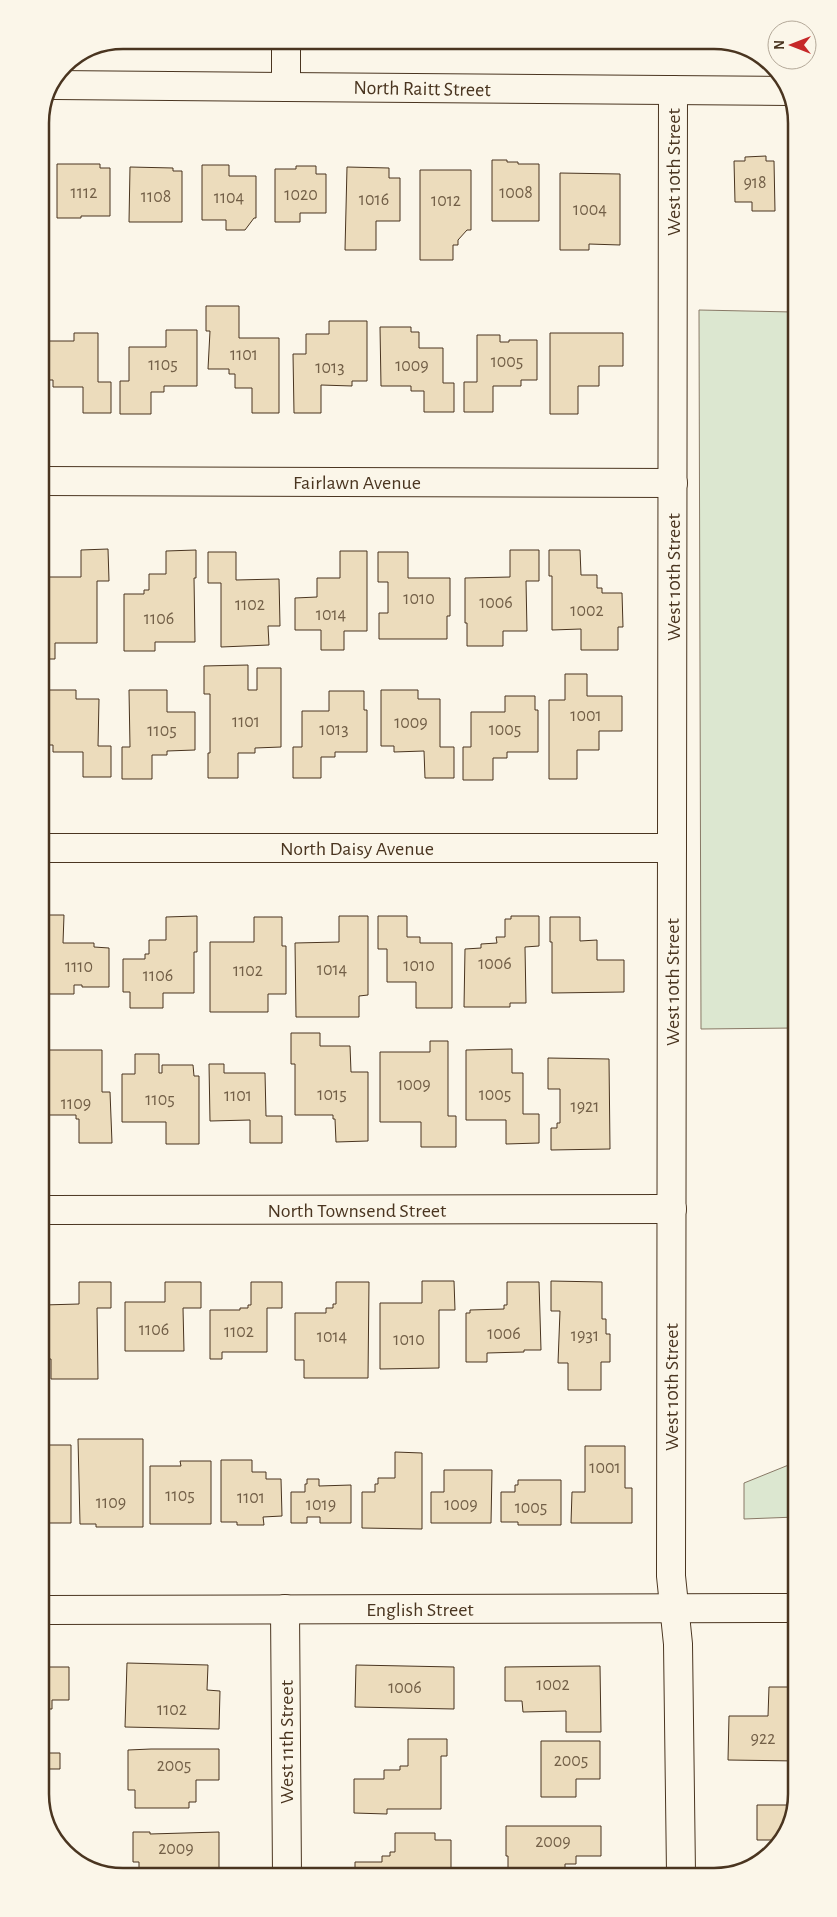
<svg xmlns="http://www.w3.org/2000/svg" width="837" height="1917" font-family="'Alegreya Sans',sans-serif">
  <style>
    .green { fill: #dce7d0; stroke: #887966 }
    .building { fill: #ecdcbc; stroke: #4a3520 }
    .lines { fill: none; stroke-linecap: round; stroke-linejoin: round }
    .minor-casing { stroke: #4a3520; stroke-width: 30 }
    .tertiary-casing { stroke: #4a3520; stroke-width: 30 }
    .minor { stroke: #fbf6e9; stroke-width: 28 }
    .tertiary { stroke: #fbf6e9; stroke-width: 28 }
    .labels { text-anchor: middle; stroke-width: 4; stroke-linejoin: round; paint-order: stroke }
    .number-label { font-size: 18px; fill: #725f47 }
    .street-label { font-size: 20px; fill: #4a3520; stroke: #fbf6e9 }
    .rim { fill: none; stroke: #4a3520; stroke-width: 2.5 }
  </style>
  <rect width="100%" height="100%" fill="#fbf6e9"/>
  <!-- green -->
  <g class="green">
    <polygon points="699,310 793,312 795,1028 701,1029"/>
    <polygon points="796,1462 796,1517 744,1519 744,1483"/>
  </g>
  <!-- building -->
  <g class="building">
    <polygon points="766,156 766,161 774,161 775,211 752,211 752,202 735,202 734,161 745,161 745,157"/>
    <polygon points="492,160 507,160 507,162 518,162 518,164 539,164 539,221 492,221"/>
    <polygon points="57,164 100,164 100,168 110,168 110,216 81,216 81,218 57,218"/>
    <polygon points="202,165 229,165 229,176 256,176 256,218 254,218 245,230 226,230 226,220 202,220"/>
    <polygon points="296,166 316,166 316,174 326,174 326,213 300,213 300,222 275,222 275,169 296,169"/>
    <polygon points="130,167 173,168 173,171 182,171 182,222 129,222"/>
    <polygon points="347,167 389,168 389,178 400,178 400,221 376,221 376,250 345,250"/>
    <polygon points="420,170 471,170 471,230 467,230 458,240 458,245 453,245 453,260 420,260"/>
    <polygon points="560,173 620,174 620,245 589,244 589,250 560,250"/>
    <polygon points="206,306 239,306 239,338 279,338 279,413 252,413 252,388 235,388 235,374 229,374 229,369 208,369 210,331 206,331"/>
    <polygon points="329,321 367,321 367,381 352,381 352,386 321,385 321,413 294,413 293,354 306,354 306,334 329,334"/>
    <polygon points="380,327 411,327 411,332 419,332 419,348 443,348 443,383 454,383 454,412 424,412 424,391 411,391 411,386 381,386"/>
    <polygon points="166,330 197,330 197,386 164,386 164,392 151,392 151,414 120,414 120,381 129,381 129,347 166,347"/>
    <polygon points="74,333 98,333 98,382 111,382 111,413 83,413 83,387 53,387 53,380 41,380 41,341 74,341"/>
    <polygon points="550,333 623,333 623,366 599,366 599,386 578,386 578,414 550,414"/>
    <polygon points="477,335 500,335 500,342 509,342 509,340 537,340 537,380 521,380 521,386 493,386 493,412 464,412 464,382 477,382"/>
    <polygon points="108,549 109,581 97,581 97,643 55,643 55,659 41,659 41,577 81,577 81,550"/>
    <polygon points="196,550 196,578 194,578 195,642 155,642 155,651 124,651 124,594 144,594 144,590 149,590 149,574 166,574 166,551"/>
    <polygon points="510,550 539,550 539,581 526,581 527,631 503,631 503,646 467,646 467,623 465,623 465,578 510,577"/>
    <polygon points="549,550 580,550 581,575 597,575 597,588 602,588 602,593 622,593 623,627 618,627 618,650 581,650 581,629 552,630 552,576 549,576"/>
    <polygon points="340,551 367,551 367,631 344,631 344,650 321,650 321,630 295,630 295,598 317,597 317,578 340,578"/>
    <polygon points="208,552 236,552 236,580 279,579 280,626 268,626 269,645 221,647 221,583 208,583"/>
    <polygon points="378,552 408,552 408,578 450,578 450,616 447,616 447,639 379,639 379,613 388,613 388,582 378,582"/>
    <polygon points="248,665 248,690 257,690 257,668 281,668 281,747 255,748 255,753 238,753 238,778 208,778 208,753 210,753 210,694 204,694 204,666"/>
    <polygon points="565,674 587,674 587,696 622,696 622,731 599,731 599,750 577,750 577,779 549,779 549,700 565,700"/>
    <polygon points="42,690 76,690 76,699 99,699 98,746 111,746 111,777 83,777 83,752 53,752 53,745 42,745"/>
    <polygon points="129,690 167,690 167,712 195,712 195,750 167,751 167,755 152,755 152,779 122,779 122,747 130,747"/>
    <polygon points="381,690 418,690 418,699 440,699 440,747 454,747 454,778 425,778 424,751 394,752 394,746 381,746"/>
    <polygon points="329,691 364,691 364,710 367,710 367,752 335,752 335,757 321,757 321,778 293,778 293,747 302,747 302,711 329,711"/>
    <polygon points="505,696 535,696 535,710 538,710 538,752 507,752 507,758 493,758 493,780 463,780 463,747 471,747 471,712 505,712"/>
    <polygon points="42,915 64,915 63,943 94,943 94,947 109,948 109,987 82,987 82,985 74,985 74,994 49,994 49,946 42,946"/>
    <polygon points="197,916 197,952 194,952 194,993 163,993 163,1008 130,1008 130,992 123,992 123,959 145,959 145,954 149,954 149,940 166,940 166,917"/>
    <polygon points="339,916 368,916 368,995 359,996 359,1017 296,1017 295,943 339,942"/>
    <polygon points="378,916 407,916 407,937 420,937 420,943 452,943 452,1008 416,1008 416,982 387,982 387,949 378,949"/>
    <polygon points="511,916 539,916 539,946 525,947 526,1003 510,1003 510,1007 464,1007 465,949 481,948 481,944 497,943 496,937 505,937 505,919 511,919"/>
    <polygon points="254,917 282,917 282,946 286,946 286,994 268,994 268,1012 210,1012 210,942 254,942"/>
    <polygon points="550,917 580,917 580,941 597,940 597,960 624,960 624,992 552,993 552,942 550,942"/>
    <polygon points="291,1033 320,1033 320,1046 350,1046 351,1072 368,1072 368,1141 336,1142 335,1119 333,1119 333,1115 295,1115 295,1064 291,1064"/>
    <polygon points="430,1041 448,1041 448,1116 456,1116 456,1147 421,1147 421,1122 380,1122 380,1052 430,1052"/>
    <polygon points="512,1049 512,1073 523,1073 523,1114 539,1114 539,1143 506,1144 506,1120 466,1120 466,1050"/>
    <polygon points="48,1050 102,1050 102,1092 110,1092 112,1143 79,1143 79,1119 76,1119 76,1115 43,1115 42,1061 48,1061"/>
    <polygon points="135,1054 159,1054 159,1073 162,1073 162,1065 193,1065 194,1076 199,1076 199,1144 166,1144 166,1122 122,1122 122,1074 135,1074"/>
    <polygon points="548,1058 609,1059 610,1149 551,1150 551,1128 557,1128 557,1123 560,1123 560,1089 548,1089"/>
    <polygon points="209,1064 224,1064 224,1073 265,1073 266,1116 282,1116 282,1143 250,1143 250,1120 210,1121"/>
    <polygon points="422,1281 454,1281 455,1310 439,1310 439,1368 380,1369 380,1303 422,1303"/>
    <polygon points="551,1281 602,1282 602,1319 606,1319 606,1334 610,1334 610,1362 601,1362 601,1390 568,1390 568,1363 558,1363 560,1311 551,1311"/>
    <polygon points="79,1282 111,1282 111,1308 97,1308 98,1379 51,1379 51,1359 43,1359 43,1305 79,1304"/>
    <polygon points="165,1282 201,1282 201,1308 183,1308 184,1351 125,1351 125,1302 165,1302"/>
    <polygon points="251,1282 282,1282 282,1308 267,1308 267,1352 222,1352 222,1359 210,1359 210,1310 240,1310 240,1308 248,1308 248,1305 251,1305"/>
    <polygon points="336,1282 369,1282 368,1378 304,1378 304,1360 295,1360 295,1313 326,1313 326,1308 333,1308 333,1304 336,1304"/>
    <polygon points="507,1282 539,1282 541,1350 524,1350 524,1352 487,1353 487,1362 466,1362 466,1313 470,1313 470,1310 504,1309 504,1305 507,1305"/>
    <polygon points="78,1439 143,1439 143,1527 96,1527 96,1524 80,1524"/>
    <polygon points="43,1445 71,1445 71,1523 44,1523"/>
    <polygon points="585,1446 625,1446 625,1488 632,1488 632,1523 571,1523 572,1492 585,1492"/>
    <polygon points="395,1452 422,1453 422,1529 362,1528 362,1492 375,1492 375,1484 378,1484 378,1478 395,1478"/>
    <polygon points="221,1460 252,1460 252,1472 266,1472 266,1479 281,1479 282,1516 263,1517 264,1525 237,1525 237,1522 221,1522"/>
    <polygon points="180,1461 211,1461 211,1524 150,1524 150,1466 181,1466"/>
    <polygon points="444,1470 492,1470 491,1523 431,1523 431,1492 444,1492"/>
    <polygon points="307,1479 319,1479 319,1486 351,1485 351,1523 320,1523 320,1517 307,1517 307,1523 291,1523 291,1492 305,1492 305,1484 307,1484"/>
    <polygon points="518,1480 561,1480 561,1525 518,1525 518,1522 501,1522 501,1492 515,1492 515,1485 518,1485"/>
    <polygon points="127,1663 208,1665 207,1690 220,1691 219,1729 125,1727"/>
    <polygon points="356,1665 454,1667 454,1709 355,1707"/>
    <polygon points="600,1666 601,1732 566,1732 566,1711 523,1712 522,1701 505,1701 505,1667"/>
    <polygon points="44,1667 69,1667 69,1700 52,1700 52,1709 44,1709"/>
    <polygon points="769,1687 797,1687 797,1761 728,1760 729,1716 768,1716"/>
    <polygon points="408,1739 447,1739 447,1756 441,1756 441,1809 387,1809 387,1814 354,1813 354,1779 384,1779 384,1770 400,1770 400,1766 408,1766"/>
    <polygon points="541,1741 600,1741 600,1779 576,1779 576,1797 541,1797"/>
    <polygon points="151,1749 219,1749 219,1780 196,1780 196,1802 189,1802 189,1808 135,1808 135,1790 128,1790 128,1750"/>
    <polygon points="44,1753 60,1753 60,1769 48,1769 48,1812 44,1812"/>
    <polygon points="757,1805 794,1805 781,1840 757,1840"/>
    <polygon points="506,1826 601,1826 601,1856 576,1856 576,1864 565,1864 565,1874 508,1874 508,1856 506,1856"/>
    <polygon points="133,1832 150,1832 150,1834 219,1832 219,1871 188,1871 188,1876 139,1877 139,1862 133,1862"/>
    <polygon points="395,1833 435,1833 435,1840 451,1840 451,1874 355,1875 355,1862 382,1862 382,1856 390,1856 390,1852 395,1852"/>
  </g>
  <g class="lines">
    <!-- minor casing -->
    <g class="minor-casing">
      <g id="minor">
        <polyline points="286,40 286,87"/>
        <polyline points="673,90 671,1576 678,1644 681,1873"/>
        <polyline points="41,481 673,483"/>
        <polyline points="42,848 672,848"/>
        <polyline points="43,1210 672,1209"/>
        <polyline points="285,1609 287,1876"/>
      </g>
    </g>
    <!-- tertiary casing -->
    <g class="tertiary-casing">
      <g id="tertiary">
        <polyline points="55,85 789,91"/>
        <polyline points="44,1610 797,1608"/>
      </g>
    </g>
    <!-- minor -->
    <use href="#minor" class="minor"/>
    <!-- tertiary -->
    <use href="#tertiary" class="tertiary"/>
  </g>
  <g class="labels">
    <!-- number labels -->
    <g class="number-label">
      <text x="755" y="188">918</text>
      <text x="84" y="198">1112</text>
      <text x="516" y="198">1008</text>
      <text x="301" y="200">1020</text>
      <text x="156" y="202">1108</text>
      <text x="229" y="203">1104</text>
      <text x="374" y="205">1016</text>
      <text x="446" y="206">1012</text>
      <text x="590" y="215">1004</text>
      <text x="244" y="360">1101</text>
      <text x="507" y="367">1005</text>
      <text x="163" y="370">1105</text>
      <text x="412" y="371">1009</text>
      <text x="330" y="373">1013</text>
      <text x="419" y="604">1010</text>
      <text x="496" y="608">1006</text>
      <text x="250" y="610">1102</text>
      <text x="587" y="616">1002</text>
      <text x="331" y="620">1014</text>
      <text x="159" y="624">1106</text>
      <text x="586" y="721">1001</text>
      <text x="246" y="727">1101</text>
      <text x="411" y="728">1009</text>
      <text x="334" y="735">1013</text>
      <text x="505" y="735">1005</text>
      <text x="162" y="736">1105</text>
      <text x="495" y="969">1006</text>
      <text x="419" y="971">1010</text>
      <text x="79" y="972">1110</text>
      <text x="332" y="975">1014</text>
      <text x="248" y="976">1102</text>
      <text x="158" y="981">1106</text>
      <text x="414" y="1090">1009</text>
      <text x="332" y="1100">1015</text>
      <text x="495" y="1100">1005</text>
      <text x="238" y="1101">1101</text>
      <text x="160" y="1105">1105</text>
      <text x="76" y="1109">1109</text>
      <text x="585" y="1112">1921</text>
      <text x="154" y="1335">1106</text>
      <text x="239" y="1337">1102</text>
      <text x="504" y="1339">1006</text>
      <text x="585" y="1341">1931</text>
      <text x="332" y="1342">1014</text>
      <text x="409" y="1345">1010</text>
      <text x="605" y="1473">1001</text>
      <text x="180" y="1501">1105</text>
      <text x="251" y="1503">1101</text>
      <text x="111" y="1508">1109</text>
      <text x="321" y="1510">1019</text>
      <text x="461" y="1510">1009</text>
      <text x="531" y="1513">1005</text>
      <text x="553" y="1690">1002</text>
      <text x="405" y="1693">1006</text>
      <text x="172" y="1715">1102</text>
      <text x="763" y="1744">922</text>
      <text x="571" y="1766">2005</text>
      <text x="174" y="1771">2005</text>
      <text x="553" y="1847">2009</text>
      <text x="176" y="1854">2009</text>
    </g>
    <!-- street labels -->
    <g class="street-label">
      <text transform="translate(422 88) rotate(1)" y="7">North Raitt Street</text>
      <text transform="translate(673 172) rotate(-90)" y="7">West 10th Street</text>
      <text x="357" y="489">Fairlawn Avenue</text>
      <text transform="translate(673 577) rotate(-90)" y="7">West 10th Street</text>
      <text x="357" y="855">North Daisy Avenue</text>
      <text transform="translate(672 982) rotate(-90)" y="7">West 10th Street</text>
      <text x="357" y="1217">North Townsend Street</text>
      <text transform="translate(671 1387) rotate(-90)" y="7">West 10th Street</text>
      <text x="420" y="1616">English Street</text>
      <text transform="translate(286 1742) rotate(-90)" y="7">West 11th Street</text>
    </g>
  </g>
  <!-- crop -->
  <path d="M0 0H837V1917H0ZM123 49H714A74 74 0 0 1 788 123V1794A74 74 0 0 1 714 1868H123A74 74 0 0 1 49 1794V123A74 74 0 0 1 123 49Z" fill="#fbf6e9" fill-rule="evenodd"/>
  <path class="rim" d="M123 49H714A74 74 0 0 1 788 123V1794A74 74 0 0 1 714 1868H123A74 74 0 0 1 49 1794V123A74 74 0 0 1 123 49Z"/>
  <!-- north arrow -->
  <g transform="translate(792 45) rotate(270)"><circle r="24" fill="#fbf6e9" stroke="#b4a999"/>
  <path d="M0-4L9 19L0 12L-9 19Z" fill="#c62828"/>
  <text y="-8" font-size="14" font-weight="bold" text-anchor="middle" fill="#4a3520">N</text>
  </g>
</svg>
